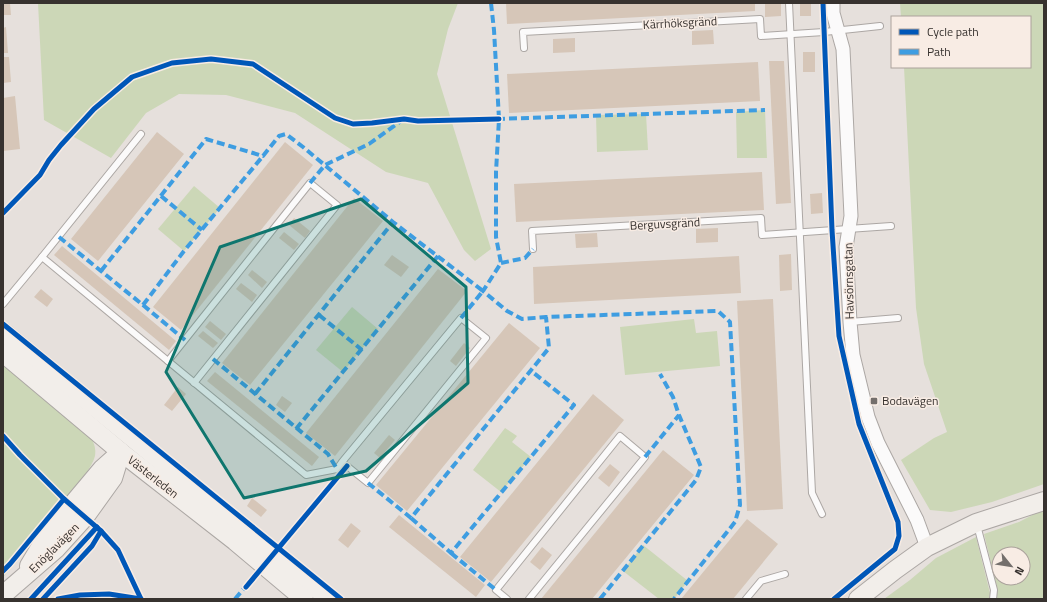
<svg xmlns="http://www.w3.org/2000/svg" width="1047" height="602" font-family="'Titillium Web',sans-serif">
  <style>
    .green { fill: #ccd7b7; fill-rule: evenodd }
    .building { fill: #d6c6b8 }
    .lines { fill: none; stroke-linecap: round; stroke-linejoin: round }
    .lane-casing { stroke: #aca7a4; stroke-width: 8 }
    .street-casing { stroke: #aca7a4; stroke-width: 15 }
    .secondary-casing { stroke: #aca7a4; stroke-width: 20 }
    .lane { stroke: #fbfafa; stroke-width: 6 }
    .street { stroke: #fbfafa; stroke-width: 13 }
    .secondary { stroke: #f2eeea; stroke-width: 18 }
    .quiet { stroke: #3e9de1; stroke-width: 4; stroke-dasharray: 8 4; stroke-linecap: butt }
    .cycleway-casing { stroke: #f8ece4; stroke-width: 8 }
    .cycleway { stroke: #0057b8; stroke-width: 5 }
    .marked { fill: #0f766e; fill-opacity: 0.2; stroke: #0f766e; stroke-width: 3; stroke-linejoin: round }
    .poi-dot { fill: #746f6c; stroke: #f8ece4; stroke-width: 1.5 }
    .labels { text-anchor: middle; stroke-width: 3; stroke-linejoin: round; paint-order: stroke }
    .street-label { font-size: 12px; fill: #37322f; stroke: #f8ece4 }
    .poi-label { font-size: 12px; fill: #37322f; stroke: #f8ece4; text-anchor: start }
  </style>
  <rect width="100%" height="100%" fill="#e6e0dc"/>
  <!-- green -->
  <g class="green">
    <polygon points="38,3 458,3 448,29 437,74 491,249 475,261 464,250 428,183 386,172 295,113 226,95 179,94 146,113 111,158 44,120"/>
    <polygon points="900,3 1044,3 1044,484 992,502 951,512 930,510 901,460 934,438 947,432 924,364 916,308 904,67 1030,67 1030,17 901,17"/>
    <polygon points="765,110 767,158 737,158 736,112"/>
    <polygon points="646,114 648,150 597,152 596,115"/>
    <polygon points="194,186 220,208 184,251 158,229"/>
    <polygon points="352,307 378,329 343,372 316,350"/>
    <polygon points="694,319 696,333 717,331 720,366 625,375 620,327"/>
    <path d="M3,360l87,74c8,18 7,22 -3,38l-71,91 -13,14z"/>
    <polygon points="505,428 517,436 512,442 531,457 501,492 473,470"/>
    <path d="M1044,509v90h-48l1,-12 -13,-53 35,-12zM999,554h24v24h-24z"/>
    <polygon points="976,537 990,593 989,599 884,599 910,580 936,558"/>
    <polygon points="643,545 688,581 674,599 659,599 623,571"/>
  </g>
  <!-- building -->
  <g class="building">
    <polygon points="3,3 10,3 11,15 3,15"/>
    <polygon points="506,3 755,3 755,11 507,24"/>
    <polygon points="765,3 781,3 781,16 765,17"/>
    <rect x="800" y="3" width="11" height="13"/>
    <polygon points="6,27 8,53 3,53 3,28"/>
    <polygon points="713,30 714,44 692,45 692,31"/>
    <polygon points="575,38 575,52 553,53 553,39"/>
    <rect x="803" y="52" width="12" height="20"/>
    <polygon points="3,57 9,57 11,82 3,83"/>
    <polygon points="769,61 784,61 791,203 776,204"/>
    <polygon points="758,62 760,101 509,113 507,74"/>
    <polygon points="15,96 20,149 3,151 3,98"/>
    <polygon points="157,132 184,154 98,261 71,239"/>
    <polygon points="285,142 313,165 181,330 153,307"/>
    <polygon points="762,172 764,210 516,222 514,184"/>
    <polygon points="822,193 823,213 811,214 810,194"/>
    <polygon points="354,198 383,221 250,385 222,363"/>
    <polygon points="294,218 310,231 305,238 289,225"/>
    <polygon points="718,228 718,242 696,243 696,229"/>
    <polygon points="284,232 299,244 294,250 279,238"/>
    <polygon points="597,233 598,247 576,248 575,234"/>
    <polygon points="62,246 176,341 169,350 54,255"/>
    <polygon points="791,254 792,290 780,291 779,255"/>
    <polygon points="392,255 409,267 401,277 384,265"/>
    <polygon points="739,256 741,293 534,304 533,267"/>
    <polygon points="438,269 467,291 335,456 306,433"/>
    <polygon points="252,270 267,282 262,288 248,275"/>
    <polygon points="241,283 257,295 252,302 236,289"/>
    <polygon points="41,289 53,299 47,307 34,297"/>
    <polygon points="773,299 783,509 747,511 737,301"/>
    <polygon points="210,321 226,334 221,340 205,327"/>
    <polygon points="509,323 540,348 407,511 376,485"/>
    <polygon points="203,331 218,343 213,348 198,336"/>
    <polygon points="464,343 470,348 456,366 450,361"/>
    <polygon points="215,372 319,457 312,466 207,381"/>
    <polygon points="178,387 186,394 172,411 164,405"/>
    <polygon points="593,394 624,420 491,582 460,557"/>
    <polygon points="282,396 292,403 285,412 276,405"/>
    <polygon points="389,435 395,440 380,458 374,453"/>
    <polygon points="663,450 694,475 592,599 541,599"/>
    <polygon points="610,464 620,472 609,487 598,478"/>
    <polygon points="252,498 267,510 261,517 247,506"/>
    <polygon points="399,515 485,585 476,597 389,527"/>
    <polygon points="747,519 778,544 747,582 733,599 681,599"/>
    <polygon points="351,523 361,531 348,548 338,540"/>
    <polygon points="542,547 552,555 540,570 530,562"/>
  </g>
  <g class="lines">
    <!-- lane casing -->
    <g class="lane-casing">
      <g id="lane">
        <polyline points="789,3 812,493 822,514"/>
        <polyline points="524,48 523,32 760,19 761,36 824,32 880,26"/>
        <polyline points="533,249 532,231 761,218 762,235 891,226"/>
        <polyline points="42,257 141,134"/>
        <polyline points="3,304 42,257 306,475 337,469 342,462 461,318 486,338 368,483 342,462"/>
        <polyline points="850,322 898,318"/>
        <polyline points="168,361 310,183 337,205 194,383"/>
        <polyline points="977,525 994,590 993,599"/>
        <polyline points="507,599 496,590 620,436 645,457 529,599"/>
        <polyline points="746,599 761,581 785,574"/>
      </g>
    </g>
    <!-- street casing -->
    <g class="street-casing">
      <polyline id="street" points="833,3 833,13 843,49 851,216 846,247 850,322 853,355 868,417 878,443 917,520 927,547"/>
    </g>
    <!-- secondary casing -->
    <g class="secondary-casing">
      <g id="secondary">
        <polyline points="3,332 329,599"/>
        <polyline points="3,353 121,452 235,541 304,599"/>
        <polyline points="29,566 44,541 71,506 102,469 121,452"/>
        <polyline points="3,595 56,549 85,517 113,478 121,452"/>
        <polyline points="858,599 895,570 927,547 976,523 1044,501"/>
      </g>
    </g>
    <!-- lane -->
    <use href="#lane" class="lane"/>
    <!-- street -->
    <use href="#street" class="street"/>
    <!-- secondary -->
    <use href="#secondary" class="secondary"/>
    <!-- quiet -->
    <g class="quiet">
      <polyline points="491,3 494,30 499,119 496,172 496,237 501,263 483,291 507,311 522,319 546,317 718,311 730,322 740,505 735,522 674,599"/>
      <polyline points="497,119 765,110"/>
      <polyline points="310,183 325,165 369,144 401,121"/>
      <polyline points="161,196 202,230"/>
      <polyline points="59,237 143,305 184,251 263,156"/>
      <polyline points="501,263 525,258 533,249"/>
      <polyline points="101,271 206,139 263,156 279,136 286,134 303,147 393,222 483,291 461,318"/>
      <polyline points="143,305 185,340"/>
      <polyline points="319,315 362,350"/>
      <polyline points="213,359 328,454 337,469"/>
      <polyline points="255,394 393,222"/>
      <polyline points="296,429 438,256"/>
      <polyline points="645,457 679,415"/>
      <polyline points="368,483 411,518 549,348 546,317"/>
      <polyline points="411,518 451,553 574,405 530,370"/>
      <polyline points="451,553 496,590"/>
      <polyline points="235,599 247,585"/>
      <polyline points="600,599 696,480 701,467 679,415 673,397 660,374"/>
    </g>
    <!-- cycleway casing -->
    <g class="cycleway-casing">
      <g id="cycleway">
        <polyline points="823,3 832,230 839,336 859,424 898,522 899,536 895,549 834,599"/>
        <polyline points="3,213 40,175 49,160 61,145 94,109 132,77 172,63 211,59 253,64 335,118 353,124 372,123 404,119 418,121 499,119"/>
        <polyline points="3,324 341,599"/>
        <polyline points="3,436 20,455 64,499 101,531 118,550 141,599"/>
        <polyline points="3,571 10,564 64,499"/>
        <polyline points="246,587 347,466"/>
        <polyline points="31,599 97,527"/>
        <polyline points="43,599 92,546 101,531"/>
        <polyline points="58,599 80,595 109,594 141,599"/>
      </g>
    </g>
    <!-- cycleway -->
    <use href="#cycleway" class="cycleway"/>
  </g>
  <!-- marked area -->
  <path class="marked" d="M361,199l105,88 2,96 -102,88 -122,27 -78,-126 54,-125z"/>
  <!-- markers -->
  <rect class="poi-dot" x="870" y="397" width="8" height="8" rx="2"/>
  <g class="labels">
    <!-- street labels -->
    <g class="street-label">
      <text transform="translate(680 23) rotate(-3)" y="4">Kärrhöksgränd</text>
      <text transform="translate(665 224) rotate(-3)" y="4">Berguvsgränd</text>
      <text transform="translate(849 281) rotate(-91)" y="4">Havsörnsgatan</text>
      <text transform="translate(153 477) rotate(38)" y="4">Västerleden</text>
      <text transform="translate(54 548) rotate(-45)" y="4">Enöglavägen</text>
    </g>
    <!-- poi labels -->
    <g class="poi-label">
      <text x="882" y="405">Bodavägen</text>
    </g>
  </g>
  <!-- border -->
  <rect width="1047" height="602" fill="none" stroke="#37322f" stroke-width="8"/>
  <!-- legend -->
  <rect x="891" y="16" width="140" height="52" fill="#f8ece4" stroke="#aba29c"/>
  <rect x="899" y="29" width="20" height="6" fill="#0057b8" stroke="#aba29c"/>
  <text x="927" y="36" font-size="12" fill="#37322f">Cycle path</text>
  <rect x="899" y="49" width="20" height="6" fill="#3e9de1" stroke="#aba29c"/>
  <text x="927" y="56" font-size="12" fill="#37322f">Path</text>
  <!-- north arrow -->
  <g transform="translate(1011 566) rotate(120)"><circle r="19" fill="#f8ece4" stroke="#aba29c"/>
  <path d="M0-3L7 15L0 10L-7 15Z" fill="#746f6c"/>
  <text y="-6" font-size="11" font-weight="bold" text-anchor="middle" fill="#37322f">N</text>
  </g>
</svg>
